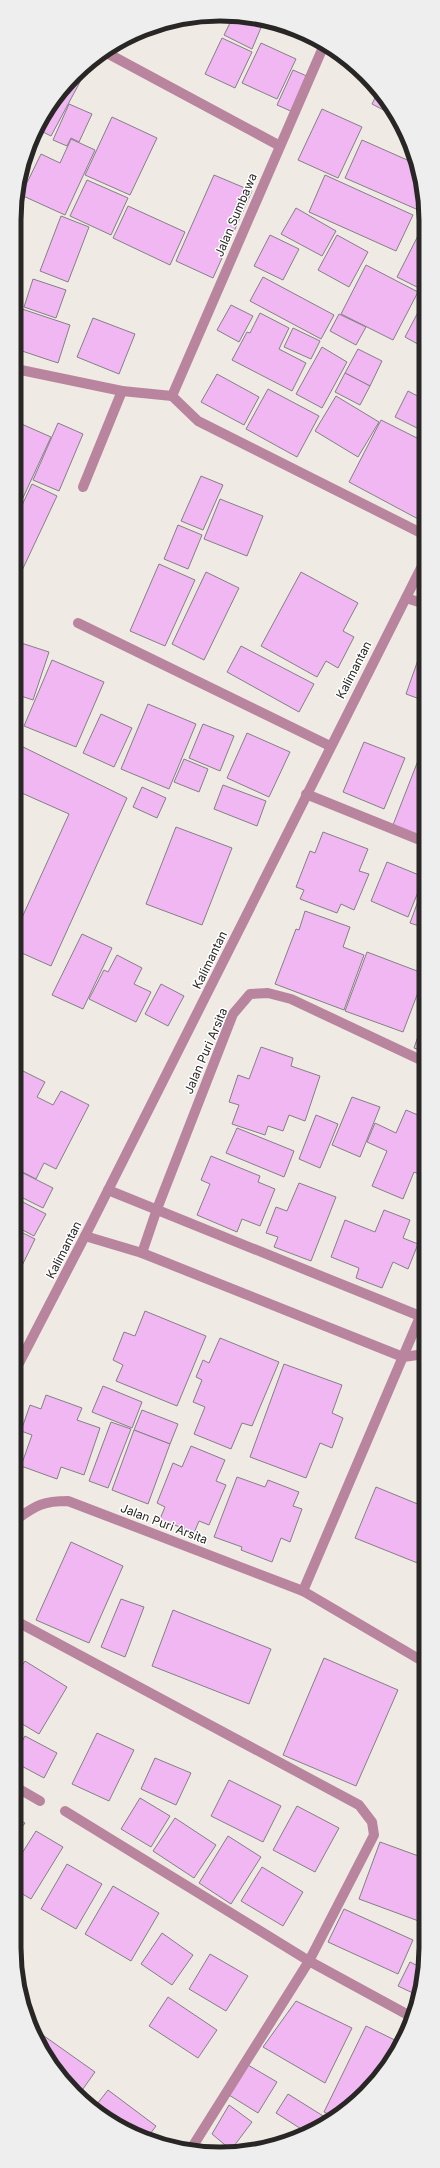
<svg xmlns="http://www.w3.org/2000/svg" width="440" height="2168" font-family="Inter,sans-serif">
  <style>
    .building { fill: #f0b7f2; stroke: #848085 }
    .lines { fill: none; stroke-linecap: round; stroke-linejoin: round }
    .minor { stroke: #b9859e; stroke-width: 10 }
    .labels { text-anchor: middle; stroke-width: 3; stroke-linejoin: round; paint-order: stroke }
    .street-label { font-size: 12px; fill: #292725; stroke: #fff }
    .rim { fill: none; stroke: #292725; stroke-width: 5 }
  </style>
  <rect width="100%" height="100%" fill="#efeae4"/>
  <!-- building -->
  <g class="building">
    <polygon points="247,16 263,23 252,49 224,35 233,17"/>
    <polygon points="222,38 252,52 235,88 205,74"/>
    <polygon points="261,43 296,59 277,99 242,83"/>
    <polygon points="86,66 88,67 51,136 37,129 41,117"/>
    <polygon points="293,70 309,77 293,112 277,105"/>
    <polygon points="378,92 395,116 372,104"/>
    <polygon points="69,104 92,114 79,142 71,138 67,146 53,140"/>
    <polygon points="322,109 362,127 338,178 298,160"/>
    <polygon points="112,117 157,138 130,195 85,175"/>
    <polygon points="35,135 39,137 29,160 27,160"/>
    <polygon points="71,139 95,150 65,215 21,195 41,154 60,163"/>
    <polygon points="362,140 414,163 426,206 423,212 345,178"/>
    <polygon points="214,175 252,191 213,278 176,261"/>
    <polygon points="325,175 413,215 396,251 309,212"/>
    <polygon points="87,180 128,198 111,235 70,216"/>
    <polygon points="128,206 185,232 170,265 113,238"/>
    <polygon points="296,208 336,231 322,256 281,234"/>
    <polygon points="61,216 89,227 68,282 40,271"/>
    <polygon points="426,220 425,291 397,277"/>
    <polygon points="270,235 299,249 283,280 254,266"/>
    <polygon points="337,235 368,252 349,287 318,270"/>
    <polygon points="366,265 418,292 393,340 341,314"/>
    <polygon points="263,277 334,315 321,339 250,301"/>
    <polygon points="33,279 66,290 56,318 24,307"/>
    <polygon points="425,299 425,348 405,337"/>
    <polygon points="231,305 253,316 239,342 217,330"/>
    <polygon points="19,308 70,325 58,363 16,349 16,320"/>
    <polygon points="260,313 289,328 279,349 306,363 292,391 232,360 247,332 250,333"/>
    <polygon points="339,314 366,327 356,345 330,331"/>
    <polygon points="93,318 135,334 119,374 77,357"/>
    <polygon points="293,328 320,341 311,359 284,347"/>
    <polygon points="322,347 347,362 322,408 296,394"/>
    <polygon points="358,349 382,361 370,386 345,373"/>
    <polygon points="345,373 370,386 360,405 335,392"/>
    <polygon points="217,374 259,397 244,425 201,402"/>
    <polygon points="268,389 319,416 297,457 246,429"/>
    <polygon points="408,391 425,400 425,432 395,417"/>
    <polygon points="336,396 379,422 358,457 315,431"/>
    <polygon points="381,420 425,442 425,510 420,520 349,482"/>
    <polygon points="17,422 51,437 16,513 16,425"/>
    <polygon points="58,423 83,434 59,491 33,480"/>
    <polygon points="201,476 223,485 203,530 181,521"/>
    <polygon points="32,484 57,496 18,579 15,578 15,520"/>
    <polygon points="220,499 263,516 247,556 204,539"/>
    <polygon points="178,525 202,535 188,569 164,559"/>
    <polygon points="159,564 195,580 165,646 130,631"/>
    <polygon points="206,572 239,588 204,660 172,644"/>
    <polygon points="301,572 358,603 343,631 354,637 338,668 326,661 317,677 261,646"/>
    <polygon points="425,640 425,701 406,694"/>
    <polygon points="15,641 49,652 33,700 15,694"/>
    <polygon points="241,646 314,684 299,712 227,672"/>
    <polygon points="52,660 104,682 76,747 24,726"/>
    <polygon points="148,704 196,724 169,789 121,769"/>
    <polygon points="101,714 132,728 114,767 83,753"/>
    <polygon points="203,724 234,736 220,771 189,758"/>
    <polygon points="247,733 290,752 269,797 227,778"/>
    <polygon points="364,742 405,758 384,809 343,792"/>
    <polygon points="15,743 127,798 51,966 15,950 15,933 69,814 15,790"/>
    <polygon points="419,758 425,761 425,838 393,825"/>
    <polygon points="184,759 208,769 199,792 174,782"/>
    <polygon points="223,785 266,801 257,826 214,809"/>
    <polygon points="142,787 166,798 157,818 133,807"/>
    <polygon points="176,827 232,848 202,925 146,904"/>
    <polygon points="323,832 368,849 359,871 369,874 354,910 341,904 337,913 300,899 304,890 296,887 310,851 315,853"/>
    <polygon points="387,862 424,877 408,917 371,901"/>
    <polygon points="425,882 425,928 410,923"/>
    <polygon points="305,911 350,927 343,947 364,955 344,1010 275,984 296,929 299,930"/>
    <polygon points="82,934 112,948 83,1009 52,995"/>
    <polygon points="367,952 425,974 403,1032 345,1011"/>
    <polygon points="117,955 142,968 134,984 151,992 136,1022 89,999 104,970 108,972"/>
    <polygon points="161,984 184,996 168,1026 145,1014"/>
    <polygon points="425,1016 425,1052 414,1048"/>
    <polygon points="261,1047 293,1058 291,1066 320,1076 305,1121 289,1115 283,1131 268,1126 265,1135 232,1124 239,1105 229,1102 238,1075 249,1079"/>
    <polygon points="15,1067 45,1082 37,1097 53,1105 61,1091 89,1105 56,1169 44,1163 36,1179 15,1168"/>
    <polygon points="352,1097 380,1107 360,1157 332,1145"/>
    <polygon points="406,1110 425,1118 425,1177 414,1172 403,1199 372,1186 387,1151 367,1142 375,1123 396,1133"/>
    <polygon points="316,1115 338,1124 320,1168 299,1159"/>
    <polygon points="237,1128 294,1151 284,1177 226,1153"/>
    <polygon points="211,1156 260,1176 258,1182 275,1189 260,1226 242,1219 237,1232 197,1215 210,1184 201,1180"/>
    <polygon points="15,1169 53,1188 43,1208 15,1194"/>
    <polygon points="299,1183 336,1197 311,1261 274,1247 278,1237 266,1233 276,1207 287,1211"/>
    <polygon points="15,1198 46,1214 34,1236 15,1226"/>
    <polygon points="384,1210 410,1220 403,1238 418,1244 408,1269 393,1262 382,1288 356,1278 359,1268 331,1257 345,1220 375,1232"/>
    <polygon points="15,1229 35,1239 15,1280"/>
    <polygon points="145,1311 206,1336 177,1406 116,1381 123,1365 113,1360 124,1332 135,1336"/>
    <polygon points="220,1338 279,1362 252,1426 242,1423 231,1449 194,1434 205,1407 193,1402 202,1380 196,1377 203,1360 209,1363"/>
    <polygon points="284,1364 342,1385 332,1413 343,1418 332,1448 320,1443 306,1478 250,1457"/>
    <polygon points="103,1386 142,1402 132,1428 92,1412"/>
    <polygon points="46,1395 82,1408 77,1420 100,1428 84,1475 61,1467 57,1479 21,1466 32,1435 21,1431 30,1405 41,1409"/>
    <polygon points="142,1410 178,1424 170,1444 134,1430"/>
    <polygon points="111,1422 131,1429 108,1488 89,1481"/>
    <polygon points="134,1430 170,1444 148,1504 112,1490"/>
    <polygon points="191,1446 225,1460 216,1481 226,1485 209,1525 199,1521 194,1533 160,1519 165,1507 157,1503 173,1463 182,1467"/>
    <polygon points="237,1477 265,1487 268,1480 299,1492 293,1506 302,1509 290,1542 281,1538 272,1562 241,1550 242,1547 214,1537"/>
    <polygon points="376,1487 425,1507 425,1566 355,1538"/>
    <polygon points="71,1542 123,1566 89,1643 36,1620"/>
    <polygon points="121,1599 144,1607 125,1657 101,1647"/>
    <polygon points="173,1610 271,1649 249,1704 152,1666"/>
    <polygon points="324,1658 398,1690 356,1786 283,1755"/>
    <polygon points="25,1661 67,1687 39,1734 14,1719 14,1678"/>
    <polygon points="97,1733 134,1750 109,1801 72,1784"/>
    <polygon points="25,1736 57,1753 44,1778 14,1762 14,1756"/>
    <polygon points="155,1758 191,1773 176,1805 141,1789"/>
    <polygon points="229,1780 281,1806 263,1842 211,1816"/>
    <polygon points="140,1798 170,1816 151,1847 121,1829"/>
    <polygon points="297,1806 339,1828 315,1872 273,1850"/>
    <polygon points="14,1817 25,1823 14,1839"/>
    <polygon points="175,1818 216,1845 194,1878 153,1851"/>
    <polygon points="36,1831 63,1847 31,1899 14,1889 14,1866"/>
    <polygon points="228,1836 261,1857 231,1904 199,1883"/>
    <polygon points="380,1842 424,1858 424,1923 359,1899"/>
    <polygon points="67,1864 102,1884 76,1929 41,1909"/>
    <polygon points="262,1867 303,1892 283,1926 241,1901"/>
    <polygon points="113,1886 159,1913 131,1961 85,1934"/>
    <polygon points="344,1909 413,1940 398,1974 328,1942"/>
    <polygon points="162,1933 193,1955 172,1985 141,1964"/>
    <polygon points="210,1954 248,1976 226,2011 189,1989"/>
    <polygon points="410,1962 424,1969 417,1995 398,1986"/>
    <polygon points="168,1997 217,2030 198,2058 149,2026"/>
    <polygon points="296,2001 352,2028 325,2083 263,2047"/>
    <polygon points="30,2026 95,2072 78,2096 74,2093"/>
    <polygon points="366,2026 401,2043 399,2051 356,2103 332,2116 324,2112"/>
    <polygon points="248,2065 277,2082 258,2113 229,2095"/>
    <polygon points="108,2090 156,2126 147,2138 129,2133 94,2108"/>
    <polygon points="288,2094 328,2119 306,2132 276,2113"/>
    <polygon points="229,2105 252,2122 231,2150 212,2134"/>
  </g>
  <g class="lines">
    <!-- minor -->
    <g class="minor">
      <polyline points="105,52 280,146"/>
      <polyline points="16,369 122,391 172,396 198,421 425,535"/>
      <polyline points="172,396 324,45"/>
      <polyline points="83,487 122,391"/>
      <polyline points="406,598 425,604"/>
      <polyline points="78,623 330,746"/>
      <polyline points="306,794 425,842"/>
      <polyline points="108,1190 420,1316 424,1320"/>
      <polyline points="85,1236 142,1253 403,1357 425,1354"/>
      <polyline points="142,1253 157,1209 233,1014 250,994 268,993 291,999 425,1062"/>
      <polyline points="15,1371 85,1236 425,560"/>
      <path d="M17,1519c19,-14 27,-18 51,-18l235,90"/>
      <polyline points="14,1620 359,1805 372,1822 374,1835 309,1961 410,2016"/>
      <polyline points="424,1662 303,1591 425,1305"/>
      <polyline points="14,1786 40,1801"/>
      <polyline points="65,1811 309,1961 191,2149"/>
    </g>
  </g>
  <g class="labels">
    <!-- street labels -->
    <g class="street-label">
      <text transform="translate(236 215) rotate(-67)" y="4">Jalan Sumbawa</text>
      <text transform="translate(354 670) rotate(-63)" y="4">Kalimantan</text>
      <text transform="translate(210 960) rotate(-64)" y="4">Kalimantan</text>
      <text transform="translate(206 1051) rotate(-67)" y="4">Jalan Puri Arsita</text>
      <text transform="translate(64 1250) rotate(-63)" y="4">Kalimantan</text>
      <text transform="translate(164 1524) rotate(21)" y="4">Jalan Puri Arsita</text>
    </g>
  </g>
  <!-- crop -->
  <path d="M0 0H440V2168H0ZM220 21H220A199 199 0 0 1 419 220V1948A199 199 0 0 1 220 2147H220A199 199 0 0 1 21 1948V220A199 199 0 0 1 220 21Z" fill="#eee" fill-rule="evenodd"/>
  <path class="rim" d="M220 21H220A199 199 0 0 1 419 220V1948A199 199 0 0 1 220 2147H220A199 199 0 0 1 21 1948V220A199 199 0 0 1 220 21Z"/>
</svg>
